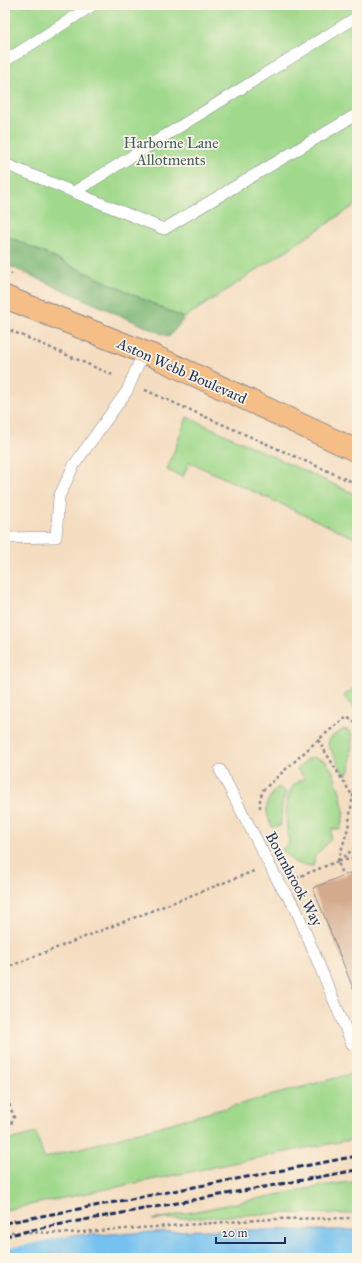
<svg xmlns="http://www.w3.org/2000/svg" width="362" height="1263" font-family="'IM FELL Great Primer',serif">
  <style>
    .green { fill: #a0d98c; stroke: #5e8475 }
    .forest { fill: #80b978; stroke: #4e746b }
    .water { fill: #74c1ef; stroke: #4878a6 }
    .pier { fill: #f4ddc0 }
    .building { fill: #d4aa8c }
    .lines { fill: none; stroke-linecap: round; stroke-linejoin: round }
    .service-casing { stroke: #88868f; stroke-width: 12 }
    .trunk-casing { stroke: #88868f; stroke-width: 24 }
    .path { stroke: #88868f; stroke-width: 2.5; stroke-dasharray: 3 3; stroke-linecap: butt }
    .service { stroke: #fff; stroke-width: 11 }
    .trunk { stroke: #f6be87; stroke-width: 22 }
    .rail { stroke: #1b2f5e; stroke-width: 3; stroke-dasharray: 6 3; stroke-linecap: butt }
    .labels { text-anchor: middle; stroke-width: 3.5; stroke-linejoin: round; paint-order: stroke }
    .park-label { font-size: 15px; fill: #3c5a6a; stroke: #fcf5e5 }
    .street-label { font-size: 15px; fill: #1b2f5e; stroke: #fcf5e5 }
  </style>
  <rect width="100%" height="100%" fill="#fcf5e5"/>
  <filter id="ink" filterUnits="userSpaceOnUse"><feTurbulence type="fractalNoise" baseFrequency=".025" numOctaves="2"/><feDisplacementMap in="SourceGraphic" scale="8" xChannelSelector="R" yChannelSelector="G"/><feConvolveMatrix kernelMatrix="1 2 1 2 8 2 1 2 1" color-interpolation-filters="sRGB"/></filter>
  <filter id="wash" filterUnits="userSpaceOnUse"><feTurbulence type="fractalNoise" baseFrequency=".012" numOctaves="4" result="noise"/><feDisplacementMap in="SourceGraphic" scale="16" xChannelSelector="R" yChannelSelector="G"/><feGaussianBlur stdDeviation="0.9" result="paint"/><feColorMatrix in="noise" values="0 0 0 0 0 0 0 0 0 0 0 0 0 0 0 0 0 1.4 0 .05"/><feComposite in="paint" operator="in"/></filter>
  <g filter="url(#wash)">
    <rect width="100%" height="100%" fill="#f4ddc0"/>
    <!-- green -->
    <g class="green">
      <polygon points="5,5 357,5 357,204 184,318 5,235"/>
      <polygon points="187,417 357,495 357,539 189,462 183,477 167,470"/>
      <polygon points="357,685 357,712 344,696"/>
      <polygon points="344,729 350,731 352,737 350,770 347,774 343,773 328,744 330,738"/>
      <path d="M314,757l11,4 7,9 9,25 3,18 -4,17 -8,-1 -2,11 -15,16 -2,10c-18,-2 -19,-2 -31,-17l7,-6c-3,-16 -6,-45 5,-58 3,-3 8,-5 11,-7l-8,-8 9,-10z"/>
      <path d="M278,787l8,5c-5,12 -5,20 -5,34l-9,1c-8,-19 -8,-25 6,-40z"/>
      <polygon points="357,1072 357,1139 296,1150 5,1210 5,1141 36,1133 44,1158"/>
      <polygon points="357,1181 357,1214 284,1213 152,1220 321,1186"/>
    </g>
    <!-- forest -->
    <polygon class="forest" points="5,235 184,318 169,337 5,264"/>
    <!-- water -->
    <polygon class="water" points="201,1230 357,1230 357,1258 5,1258 5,1236 89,1235"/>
    <!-- pier -->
    <polygon class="pier" points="51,1233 73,1235 5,1249 5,1234"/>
    <g id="blocks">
      <!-- building -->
      <polygon class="building" points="357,870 357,998 313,888"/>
    </g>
  </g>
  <g filter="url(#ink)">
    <use href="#blocks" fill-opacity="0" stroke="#88868f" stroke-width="1"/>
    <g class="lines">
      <!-- service casing -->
      <g class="service-casing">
        <g id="service">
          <polyline points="5,61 93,5"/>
          <polyline points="5,164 164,229 357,114"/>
          <polyline points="74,192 357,17"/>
          <polyline points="5,538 56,537 59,497 74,465 127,391 143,353"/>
          <polyline points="220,770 280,885 295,907 352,1044 357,1042"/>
        </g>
      </g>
      <!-- trunk casing -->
      <g class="trunk-casing">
        <polyline id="trunk" points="5,297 156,357 357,451"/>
      </g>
      <!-- path -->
      <g class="path">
        <polyline points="5,271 12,274"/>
        <polyline points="5,328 115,376"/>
        <polyline points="145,390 357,484"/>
        <polyline points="318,740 353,797"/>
        <polyline points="260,808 260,799 263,790 318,740 347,716 357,723"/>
        <polyline points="338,861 348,828 357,769"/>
        <polyline points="339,861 357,846"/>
        <polyline points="339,861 357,858"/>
        <polyline points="296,878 338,861 342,876"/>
        <polyline points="5,968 254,871"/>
        <polyline points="5,1093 14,1117 11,1124 5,1127"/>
        <polyline points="5,1232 67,1233 272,1219 357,1218"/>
      </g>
      <!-- service -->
      <use href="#service" class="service"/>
      <!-- trunk -->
      <use href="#trunk" class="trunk"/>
      <!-- rail -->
      <g class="rail">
        <polyline points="5,1223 357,1156"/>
        <polyline points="5,1236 51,1226 357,1170"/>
      </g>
    </g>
  </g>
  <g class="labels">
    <!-- park labels -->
    <g class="park-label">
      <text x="171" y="148">Harborne Lane<tspan x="171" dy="17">Allotments</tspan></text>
    </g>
    <!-- street labels -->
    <g class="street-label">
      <text transform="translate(182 371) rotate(24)" y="5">Aston Webb Boulevard</text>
      <text transform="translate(294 879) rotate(62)" y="5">Bournbrook Way</text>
    </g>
  </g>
  <!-- margin -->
  <rect width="362" height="1263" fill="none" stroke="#fcf5e5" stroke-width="20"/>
  <!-- scale -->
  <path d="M216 1237v6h69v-6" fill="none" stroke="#1b2f5e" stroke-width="2"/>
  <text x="222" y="1237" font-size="12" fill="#1b2f5e" stroke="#fcf5e5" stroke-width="3" paint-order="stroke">20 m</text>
</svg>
